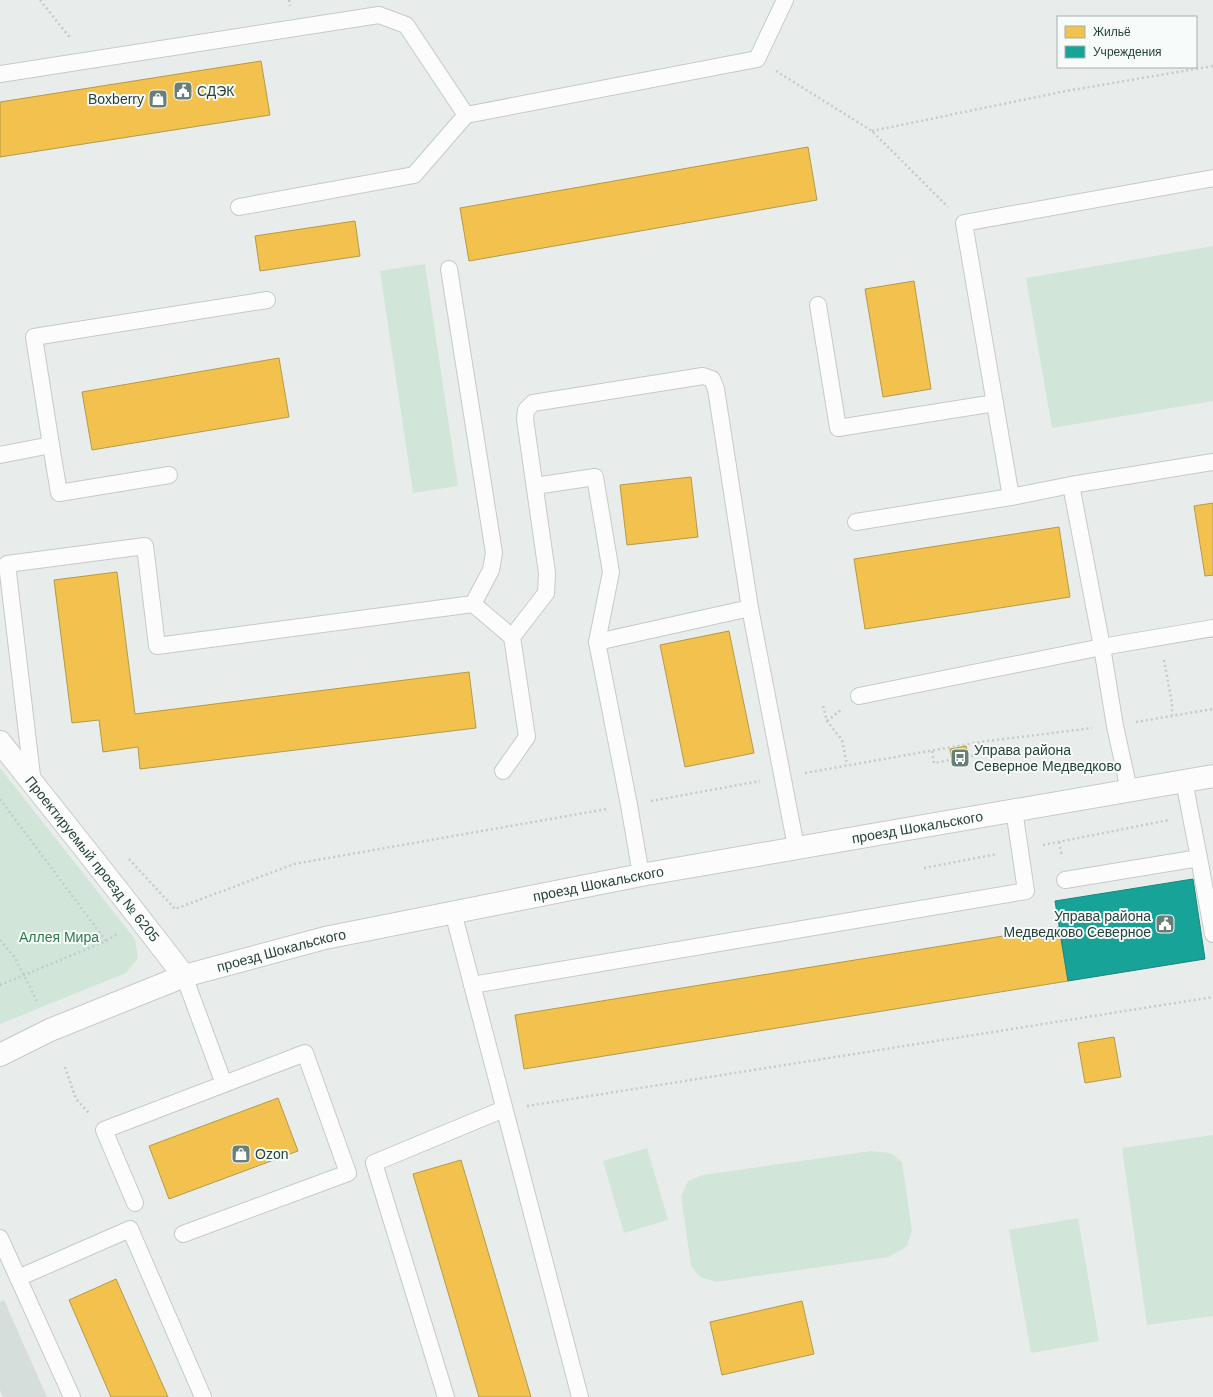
<svg xmlns="http://www.w3.org/2000/svg" width="1213" height="1397" font-family="Arial,sans-serif">
  <style>
    .built { fill: #d6dedb }
    .green { fill: #d1e6d8 }
    .homes { fill: #f2c14e; stroke: #b49b48 }
    .public { fill: #17a398; stroke: #1b867c }
    .lines { fill: none; stroke-linecap: round; stroke-linejoin: round }
    .service-casing { stroke: #c5cac8; stroke-width: 18 }
    .minor-casing { stroke: #c5cac8; stroke-width: 24 }
    .tertiary-casing { stroke: #c5cac8; stroke-width: 24 }
    .path { stroke: #c3ccca; stroke-width: 2.5; stroke-dasharray: 2 3; stroke-linecap: butt }
    .service { stroke: #fcfcfc; stroke-width: 16 }
    .minor { stroke: #fcfcfc; stroke-width: 22 }
    .tertiary { stroke: #fcfcfc; stroke-width: 22 }
    .labels { text-anchor: middle; stroke-width: 4; stroke-linejoin: round; paint-order: stroke }
    .poi-label { font-size: 14px; fill: #24423a; stroke: #f7fbf9; text-anchor: start }
    .street-label { font-size: 14px; fill: #24423a; stroke: #f7fbf9 }
    .park-label { font-size: 14px; fill: #2d7a4b; stroke: #f7fbf9 }
  </style>
  <rect width="100%" height="100%" fill="#e8edeb"/>
  <!-- built -->
  <polygon class="built" points="4,1300 47,1397 3,1397 0,1390 0,1302"/>
  <!-- green -->
  <g class="green">
    <polygon points="1213,246 1213,401 1052,428 1026,278"/>
    <polygon points="425,264 458,486 413,493 380,271"/>
    <polygon points="0,768 135,939 138,958 126,973 0,1024"/>
    <polygon points="1213,1135 1213,1316 1147,1325 1122,1148"/>
    <polygon points="647,1148 668,1220 624,1233 603,1161"/>
    <polygon points="871,1151 891,1153 902,1162 912,1231 907,1246 889,1257 716,1282 700,1277 691,1266 681,1196 688,1181 703,1175"/>
    <polygon points="1078,1218 1099,1341 1031,1353 1009,1230"/>
  </g>
  <!-- homes -->
  <g class="homes">
    <polygon points="261,61 270,115 0,157 0,102"/>
    <polygon points="808,147 817,200 469,261 460,208"/>
    <polygon points="355,221 360,256 260,271 255,236"/>
    <polygon points="914,281 931,389 883,397 865,289"/>
    <polygon points="279,358 289,417 92,450 82,392"/>
    <polygon points="691,477 698,537 627,545 620,485"/>
    <polygon points="1213,503 1213,575 1205,576 1194,506"/>
    <polygon points="1059,527 1070,597 865,629 854,559"/>
    <polygon points="117,572 135,714 469,672 476,728 140,769 138,747 103,752 99,720 72,723 54,580"/>
    <polygon points="729,631 754,753 685,767 660,645"/>
    <polygon points="966,746 968,754 951,757 950,749"/>
    <polygon points="1059,927 1068,981 524,1069 515,1015"/>
    <polygon points="1114,1037 1121,1077 1085,1083 1078,1043"/>
    <polygon points="278,1098 298,1151 169,1199 149,1146"/>
    <polygon points="461,1160 531,1397 479,1397 413,1174"/>
    <polygon points="116,1279 168,1397 111,1397 69,1300"/>
    <polygon points="802,1301 814,1354 722,1375 710,1322"/>
  </g>
  <!-- public -->
  <polygon class="public" points="1193,879 1205,959 1068,981 1055,901"/>
  <g class="lines">
    <!-- service casing -->
    <g class="service-casing">
      <g id="service">
        <polyline points="0,74 379,15 406,25 466,115 757,59 785,0"/>
        <polyline points="1213,178 964,223 1011,497 1071,485 1213,462"/>
        <polyline points="239,207 414,175 466,115"/>
        <polyline points="449,269 494,553 491,570 473,604"/>
        <polyline points="818,305 838,428 995,403"/>
        <polyline points="51,445 59,493 169,475"/>
        <polyline points="0,455 51,445 34,337 267,300"/>
        <polyline points="1071,485 1102,647 1115,726 1129,790"/>
        <polyline points="535,486 595,477 611,572 597,642 629,805 641,875"/>
        <polyline points="856,522 1011,497"/>
        <polyline points="512,637 546,593 547,573 525,419 526,410 533,403 703,376 712,379 716,389 750,608"/>
        <polyline points="597,642 750,608 796,847"/>
        <polyline points="859,696 1102,647 1213,628"/>
        <polyline points="33,784 7,564 145,546 157,646 473,604 512,637 527,737 503,771"/>
        <polyline points="1199,858 1213,934"/>
        <polyline points="1065,880 1199,858 1184,781"/>
        <polyline points="453,912 580,1397"/>
        <polyline points="184,976 224,1084"/>
        <polyline points="472,985 1026,891 1014,810"/>
        <polyline points="135,1203 104,1130 305,1053 348,1173 183,1234"/>
        <polyline points="0,1238 72,1397"/>
        <polyline points="18,1278 130,1229 203,1397"/>
        <polyline points="446,1397 374,1163 504,1109"/>
      </g>
    </g>
    <!-- minor casing -->
    <g class="minor-casing">
      <g id="minor">
        <path id="s1" d="M0,742c62,78 124,155 184,234"/>
      </g>
    </g>
    <!-- tertiary casing -->
    <g class="tertiary-casing">
      <g id="tertiary">
        <path id="s2" d="M0,1055l50,-25 134,-54 141,-38 316,-63 572,-99"/>
      </g>
    </g>
    <!-- path -->
    <g class="path">
      <polyline points="40,0 71,39"/>
      <polyline points="289,0 290,6"/>
      <polyline points="776,71 872,131 948,207"/>
      <polyline points="872,131 1066,91 1213,66"/>
      <polyline points="1164,660 1172,703 1172,715"/>
      <polyline points="823,706 827,721 842,740 847,765"/>
      <polyline points="827,721 841,710"/>
      <polyline points="1136,722 1213,709"/>
      <polyline points="932,751 934,763 982,754 980,742"/>
      <polyline points="805,773 980,742 1092,728"/>
      <polyline points="0,799 106,941"/>
      <polyline points="651,801 760,781"/>
      <polyline points="1059,842 1062,857"/>
      <polyline points="1043,845 1169,820"/>
      <polyline points="129,859 175,909 294,864 607,809"/>
      <polyline points="924,868 997,854"/>
      <polyline points="0,940 15,958 37,1001"/>
      <polyline points="0,985 106,941 119,933"/>
      <polyline points="65,1067 76,1099 90,1114"/>
      <polyline points="527,1106 1213,997"/>
    </g>
    <!-- service -->
    <use href="#service" class="service"/>
    <!-- minor -->
    <use href="#minor" class="minor"/>
    <!-- tertiary -->
    <use href="#tertiary" class="tertiary"/>
  </g>
  <!-- icons -->
  <defs>
    <g id="civic-square" transform="scale(1)"><rect x="-9" y="-9" width="18" height="18" rx="4" fill="#697e78" stroke="#f7fbf9"/><path d="M-.6-6.5H3V-4.5H.6V-3L4-1V1h2V6H-6V1h2V-1L-.6-3ZM-1.2 2.5V6h2.4V2.5Z" fill="#fff"/></g>
    <g id="shop-square" transform="scale(1)"><rect x="-9" y="-9" width="18" height="18" rx="4" fill="#697e78" stroke="#f7fbf9"/><path d="M-5-2.5h2.3a2.7 3.5 0 0 1 5.4 0H5L5.5 6h-11ZM-1.5-2.5h3a1.5 2.3 0 0 0-3 0Z" fill="#fff"/></g>
    <g id="bus-square" transform="scale(1)"><rect x="-9" y="-9" width="18" height="18" rx="4" fill="#697e78" stroke="#f7fbf9"/><path d="M-5-6H5V4H4V6H2V4H-2V6H-4V4H-5ZM-3.5-4V0h7V-4ZM-3.5 1.2v1.5H-2V1.2ZM2 1.2v1.5H3.5V1.2Z" fill="#fff"/></g>
  </defs>
  <g fill-rule="evenodd">
    <use href="#civic-square" x="183" y="91"/>
    <use href="#shop-square" x="158" y="99"/>
    <use href="#bus-square" x="960" y="758"/>
    <use href="#civic-square" x="1165" y="924"/>
    <use href="#shop-square" x="241" y="1154"/>
  </g>
  <g class="labels">
    <!-- poi labels -->
    <g class="poi-label">
      <text x="197" y="96">СДЭК</text>
      <text x="144" y="104" text-anchor="end">Boxberry</text>
      <text x="974" y="755">Управа района<tspan x="974" dy="16">Северное Медведково</tspan></text>
      <text x="1151" y="921" text-anchor="end">Управа района<tspan x="1151" dy="16">Медведково Северное</tspan></text>
      <text x="255" y="1159">Ozon</text>
    </g>
    <!-- street labels -->
    <g class="street-label">
      <text dy="5" stroke="none"><textPath href="#s2" startOffset="949">проезд Шокальского</textPath></text>
      <text dy="5" stroke="none"><textPath href="#s1" startOffset="149">Проектируемый проезд № 6205</textPath></text>
      <text dy="5" stroke="none"><textPath href="#s2" startOffset="625">проезд Шокальского</textPath></text>
      <text dy="5" stroke="none"><textPath href="#s2" startOffset="301">проезд Шокальского</textPath></text>
    </g>
    <!-- park labels -->
    <g class="park-label">
      <text x="59" y="942">Аллея Мира</text>
    </g>
  </g>
  <!-- legend -->
  <rect x="1057" y="16" width="140" height="52" fill="#f7fbf9" stroke="#a3b1ad"/>
  <rect x="1065" y="26" width="20" height="12" fill="#f2c14e" stroke="#a3b1ad"/>
  <text x="1093" y="36" font-size="12" fill="#24423a">Жильё</text>
  <rect x="1065" y="46" width="20" height="12" fill="#17a398" stroke="#a3b1ad"/>
  <text x="1093" y="56" font-size="12" fill="#24423a">Учреждения</text>
</svg>
